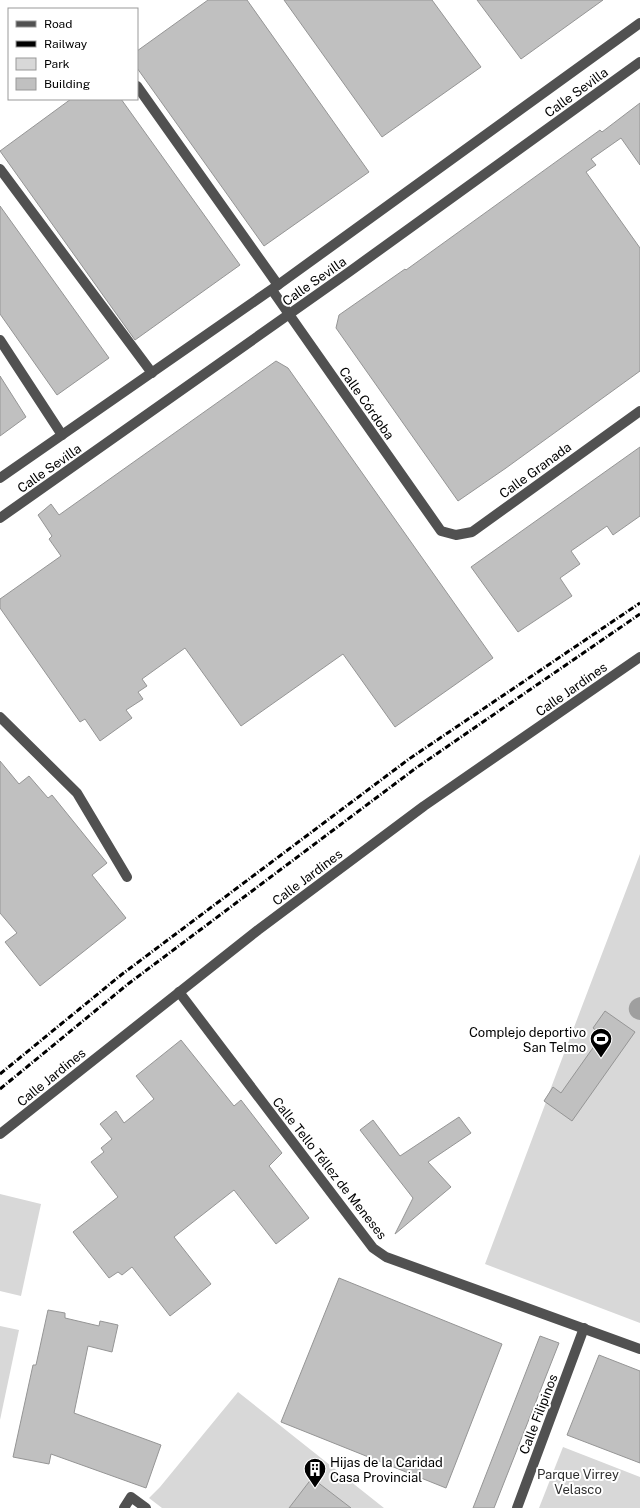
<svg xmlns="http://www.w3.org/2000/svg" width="640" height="1508" font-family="'Public Sans',sans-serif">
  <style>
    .green { fill: #d8d8d8 }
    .water { fill: #9f9f9f }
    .building { fill: #c0c0c0; stroke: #959595 }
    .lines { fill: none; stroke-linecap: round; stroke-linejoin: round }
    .minor { stroke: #515151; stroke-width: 10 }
    .rail { stroke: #000; stroke-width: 3; stroke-dasharray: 6 2 1 2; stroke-linecap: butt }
    .labels { text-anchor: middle; stroke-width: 4; stroke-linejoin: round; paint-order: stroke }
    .street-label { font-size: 13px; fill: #000; stroke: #fff }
    .poi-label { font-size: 13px; fill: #000; stroke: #fff; text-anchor: end }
    .park-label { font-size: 13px; fill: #2f2f2f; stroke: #fff }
  </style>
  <rect width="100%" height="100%" fill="#fff"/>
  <!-- green -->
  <g class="green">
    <polygon points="640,854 640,1323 485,1264 546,1102 544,1101 549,1093"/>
    <polygon points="0,1194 41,1204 21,1296 0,1291"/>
    <polygon points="0,1326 19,1330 0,1420"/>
    <polygon points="238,1392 384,1508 162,1508 149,1498 160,1487"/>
    <polygon points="563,1447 640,1477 640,1508 539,1508"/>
  </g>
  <!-- water -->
  <path class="water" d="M640,997v23c-15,-2 -15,-20 0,-23z"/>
  <!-- building -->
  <g class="building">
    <polygon points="208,0 247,0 369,172 264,246 137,68 137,51"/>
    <polygon points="284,0 432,0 481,67 382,137"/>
    <polygon points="477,0 603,0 521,59"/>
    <polygon points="71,99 121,99 240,265 135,340 0,151"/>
    <polygon points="640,103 640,165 621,138 591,159 596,165 586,172 640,248 640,371 506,468 458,501 336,328 339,315 405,269 406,270 600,130 602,132"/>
    <polygon points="0,206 109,358 57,395 0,314"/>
    <polygon points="276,361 288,368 493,658 395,727 343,654 241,726 185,648 142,679 147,686 138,692 143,699 126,710 132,718 100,741 85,719 80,722 0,608 0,599 61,556 49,539 52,536 38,515 51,504 59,515"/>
    <polygon points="0,376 26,417 0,436"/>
    <polygon points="640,447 640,516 613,535 607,526 571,551 580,564 560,578 572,596 518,632 471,567"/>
    <polygon points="0,761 19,784 29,776 48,798 52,795 107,863 92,875 126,918 40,986 5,942 17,933 0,913"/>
    <polygon points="605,1011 635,1032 572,1121 544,1101 553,1087 561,1093 602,1035 593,1028"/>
    <polygon points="181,1040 234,1106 241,1100 282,1153 269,1166 309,1218 276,1244 234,1190 174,1237 211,1284 170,1316 132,1267 122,1275 118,1272 109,1278 73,1232 118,1197 91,1162 104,1152 101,1148 112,1139 100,1124 116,1111 124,1123 154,1099 136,1076"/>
    <polygon points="459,1117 471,1133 428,1162 451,1187 395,1234 413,1198 360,1130 373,1120 400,1156"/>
    <polygon points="339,1278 502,1344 446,1488 281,1422"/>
    <polygon points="48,1310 65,1313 65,1318 99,1326 100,1321 118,1325 112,1352 88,1346 74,1413 161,1445 146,1488 51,1454 49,1464 13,1457 33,1365 36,1365"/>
    <polygon points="540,1336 559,1343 494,1508 473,1508"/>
    <polygon points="599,1355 640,1371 640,1463 567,1435"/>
    <polygon points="312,1478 351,1508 289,1508"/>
  </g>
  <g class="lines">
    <!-- minor -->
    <g class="minor">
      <polyline points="137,86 278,285"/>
      <polyline points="0,169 152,373"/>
      <polyline points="272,290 441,531 456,535 472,532 640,411"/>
      <polyline points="0,340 62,435"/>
      <polyline points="0,478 278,285 640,23"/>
      <polyline points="0,518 349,272 640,62"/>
      <polyline points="0,717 77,793 127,877"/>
      <polyline points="179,992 373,1248 386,1257 640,1349"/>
      <polyline points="0,1134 258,930 424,806 640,657"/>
      <polyline points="124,1508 131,1497 146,1508"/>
      <polyline points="517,1508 584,1328"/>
    </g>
    <!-- rail -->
    <g class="rail">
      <polyline points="0,1074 121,975 409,759 640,603"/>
      <polyline points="0,1089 128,984 416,768 640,614"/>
    </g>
  </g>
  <!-- icons -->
  <defs>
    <g id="stadium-pin" transform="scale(1.15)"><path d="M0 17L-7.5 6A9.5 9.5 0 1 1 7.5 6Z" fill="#000" stroke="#fff"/><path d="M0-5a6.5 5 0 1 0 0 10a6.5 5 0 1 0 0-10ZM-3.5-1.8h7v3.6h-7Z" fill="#fff"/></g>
    <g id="building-pin" transform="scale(1.15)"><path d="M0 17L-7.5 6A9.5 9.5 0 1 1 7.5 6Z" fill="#000" stroke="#fff"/><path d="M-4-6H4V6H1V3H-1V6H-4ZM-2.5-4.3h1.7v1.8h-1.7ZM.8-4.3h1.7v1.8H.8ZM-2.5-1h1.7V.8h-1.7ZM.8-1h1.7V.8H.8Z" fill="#fff"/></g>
  </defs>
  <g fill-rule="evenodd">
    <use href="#stadium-pin" x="601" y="1039"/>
    <use href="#building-pin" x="315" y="1469"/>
  </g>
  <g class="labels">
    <!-- street labels -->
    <g class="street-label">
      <text transform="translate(576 92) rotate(-36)" y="5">Calle Sevilla</text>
      <text transform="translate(314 281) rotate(-35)" y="5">Calle Sevilla</text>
      <text transform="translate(367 403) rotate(55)" y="5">Calle Córdoba</text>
      <text transform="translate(49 468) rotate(-35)" y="5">Calle Sevilla</text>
      <text transform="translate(535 470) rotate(-36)" y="5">Calle Granada</text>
      <text transform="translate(571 689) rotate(-35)" y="5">Calle Jardines</text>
      <text transform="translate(307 877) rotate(-37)" y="5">Calle Jardines</text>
      <text transform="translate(51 1077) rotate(-39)" y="5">Calle Jardines</text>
      <text transform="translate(330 1168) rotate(52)" y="5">Calle Tello Téllez de Meneses</text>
      <text transform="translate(538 1414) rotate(-69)" y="5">Calle Filipinos</text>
    </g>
    <!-- poi labels -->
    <g class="poi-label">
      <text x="586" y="1037">Complejo deportivo<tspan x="586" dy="15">San Telmo</tspan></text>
      <text x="330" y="1467" text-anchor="start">Hijas de la Caridad<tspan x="330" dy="15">Casa Provincial</tspan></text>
    </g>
    <!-- park labels -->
    <g class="park-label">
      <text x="578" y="1479">Parque Virrey<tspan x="578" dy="15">Velasco</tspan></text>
    </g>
  </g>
  <!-- legend -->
  <rect x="8" y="8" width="130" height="92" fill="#ffffff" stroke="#999999"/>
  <rect x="16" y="21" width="20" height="6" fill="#515151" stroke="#999999"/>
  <text x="44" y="28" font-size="12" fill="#000000">Road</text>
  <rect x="16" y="41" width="20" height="6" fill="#000000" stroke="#999999"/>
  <text x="44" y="48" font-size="12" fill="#000000">Railway</text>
  <rect x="16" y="58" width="20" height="12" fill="#d8d8d8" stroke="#999999"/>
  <text x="44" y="68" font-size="12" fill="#000000">Park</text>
  <rect x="16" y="78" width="20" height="12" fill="#c0c0c0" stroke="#999999"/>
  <text x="44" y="88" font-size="12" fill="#000000">Building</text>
</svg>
